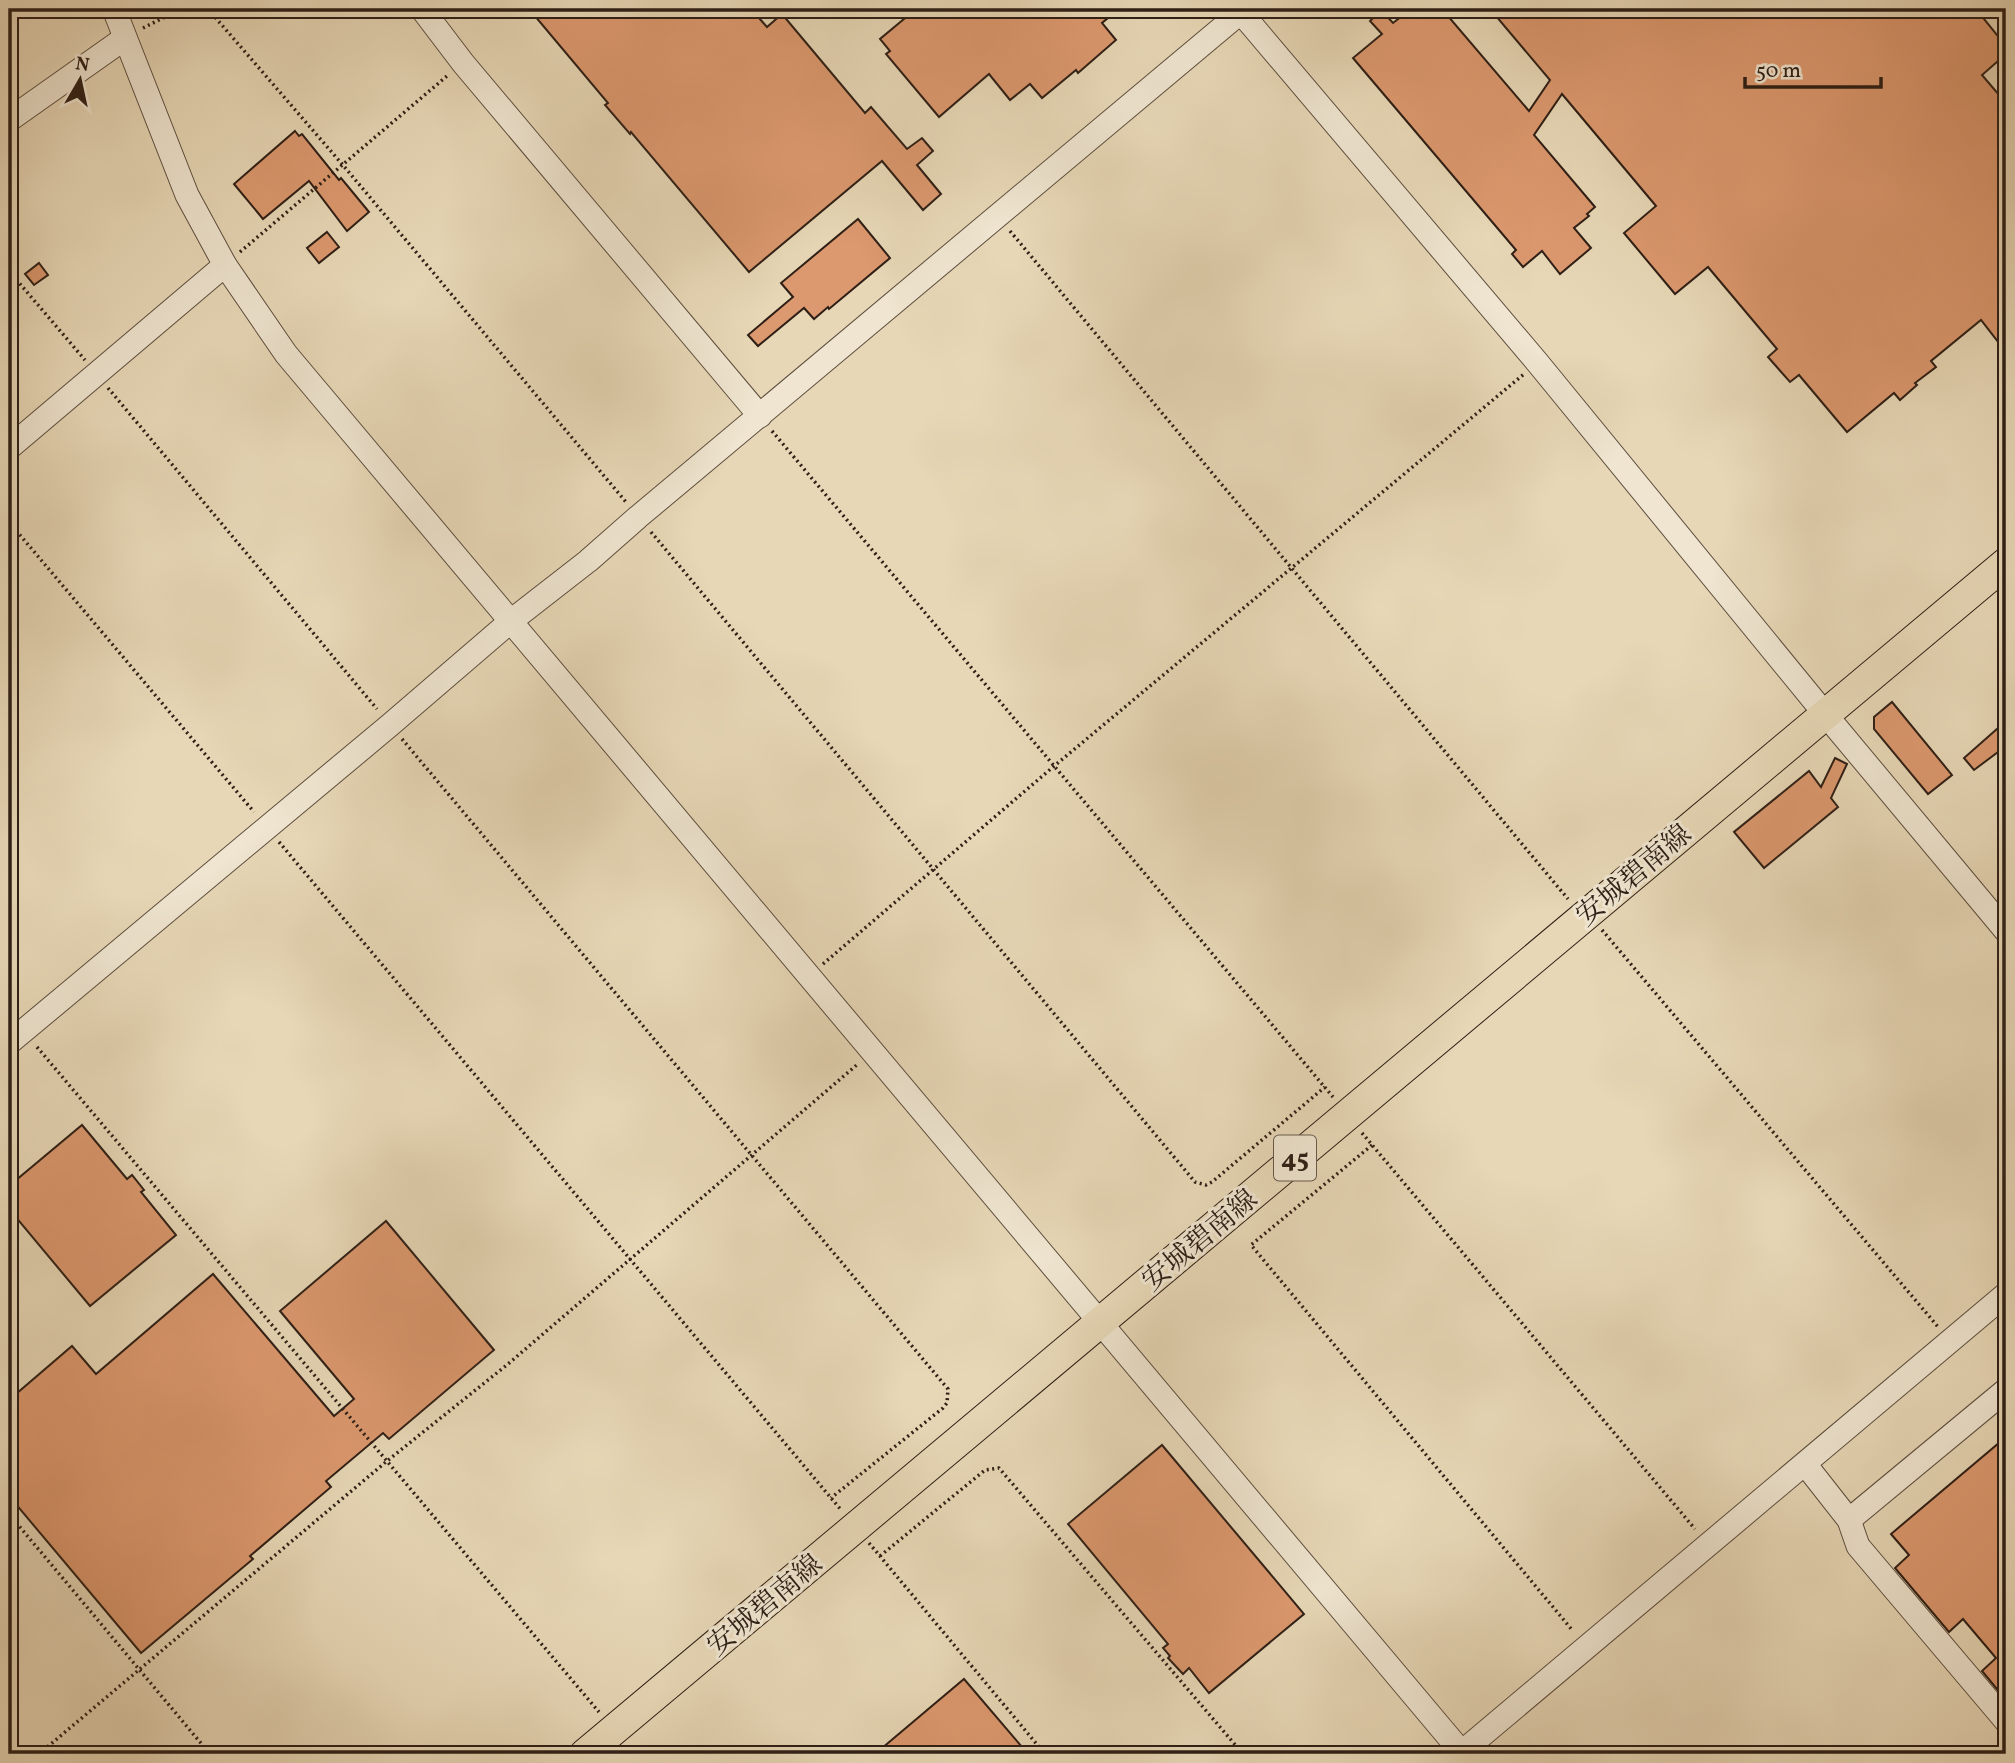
<svg xmlns="http://www.w3.org/2000/svg" width="2015" height="1763" font-family="Vollkorn,'Noto Serif JP',serif">
  <style>
    .building { fill: #dc986e; stroke: #2e1f16; stroke-width: 2 }
    .lines { fill: none; stroke-linecap: round; stroke-linejoin: round }
    .minor-casing { stroke: #5c4d3e; stroke-width: 25 }
    .major-casing { stroke: #2e1f16; stroke-width: 32 }
    .path { stroke: #2e1f16; stroke-width: 3.5; stroke-dasharray: 2 3.5; stroke-linecap: butt }
    .minor { stroke: #efe5d0; stroke-width: 23 }
    .major { stroke: #e7d7b6; stroke-width: 30 }
    .labels { text-anchor: middle; stroke-width: 6; stroke-linejoin: round; paint-order: stroke }
    .shield { fill: #efe5d0; stroke: #685a4e; stroke-width: 2 }
    .shield-label { font-size: 26px; font-weight: bold; fill: #2e1f16 }
    .street-label { font-size: 28px; fill: #2e1f16; stroke: #efe5d0 }
  </style>
  <rect width="100%" height="100%" fill="#e7d7b6"/>
  <filter id="stains"><feTurbulence type="fractalNoise" baseFrequency=".00286" numOctaves="4"/><feColorMatrix values="0 0 0 0 .2 0 0 0 0 .09 0 0 0 0 .02 0 0 0 .5 -.17"/></filter>
  <radialGradient id="worn" r=".72"><stop offset=".6" stop-color="#630" stop-opacity="0"/><stop offset="1" stop-color="#630" stop-opacity=".3"/></radialGradient>
  <!-- building -->
  <g class="building">
    <polygon points="529,9 751,9 767,27 782,14 865,113 871,107 907,149 922,138 933,151 917,165 941,194 923,210 882,161 749,272 631,132 630,134 605,105 608,103"/>
    <polygon points="916,9 1119,9 1102,23 1116,40 1078,73 1076,70 1042,98 1030,84 1010,100 989,74 939,117 886,54 890,51 880,39"/>
    <polygon points="1411,9 1442,9 1529,111 1550,80 1490,9 1976,9 2006,46 2006,54 1982,75 2006,103 2006,352 1981,320 1931,361 1936,367 1915,383 1917,385 1900,400 1894,393 1847,432 1799,375 1790,382 1768,357 1777,349 1708,267 1675,294 1624,233 1656,206 1562,94 1534,135 1595,207 1587,214 1589,216 1574,228 1591,248 1560,274 1542,251 1523,267 1512,254 1516,250 1353,58 1382,34 1370,21 1381,10 1393,23"/>
    <polygon points="295,131 299,136 302,134 339,180 341,178 369,212 347,231 309,181 263,219 234,184"/>
    <polygon points="858,219 890,258 829,309 828,307 814,319 804,308 758,346 748,335 793,297 781,283"/>
    <polygon points="327,232 339,247 319,263 307,248"/>
    <polygon points="39,263 48,275 34,285 25,274"/>
    <polygon points="1892,702 1952,775 1928,794 1874,729 1874,717"/>
    <polygon points="2006,721 2006,746 1974,770 1964,758"/>
    <polygon points="1835,758 1847,764 1831,798 1838,807 1764,868 1734,832 1809,771 1821,787"/>
    <polygon points="82,1125 127,1179 132,1175 144,1190 141,1192 176,1235 90,1306 9,1209 9,1186"/>
    <polygon points="386,1221 494,1350 389,1439 383,1433 326,1481 331,1487 250,1556 253,1559 141,1653 9,1496 9,1400 72,1346 96,1374 213,1274 334,1416 354,1399 280,1311"/>
    <polygon points="2006,1437 2006,1700 1982,1671 1996,1658 1963,1619 1949,1632 1895,1568 1909,1555 1891,1534"/>
    <polygon points="1162,1445 1304,1614 1209,1693 1189,1668 1183,1674 1168,1658 1170,1656 1163,1648 1168,1644 1068,1524"/>
    <polygon points="964,1679 1028,1754 875,1754"/>
  </g>
  <g class="lines">
    <!-- minor casing -->
    <g class="minor-casing">
      <g id="minor">
        <polyline points="114,9 187,195 225,265 286,354 1463,1754"/>
        <polyline points="422,9 463,63 760,416"/>
        <polyline points="1238,9 1537,362 1825,714 2006,931"/>
        <polyline points="9,120 125,38"/>
        <polyline points="9,448 225,265"/>
        <polyline points="9,1043 390,725 511,621 588,561 638,517 1241,12"/>
        <polyline points="1805,1464 1849,1520 1858,1546 2006,1721"/>
        <polyline points="1849,1520 2006,1390"/>
        <polyline points="1462,1752 2006,1294"/>
      </g>
    </g>
    <!-- major casing -->
    <g class="major-casing">
      <polyline id="major" points="585,1754 2006,563"/>
    </g>
    <!-- path -->
    <g class="path">
      <polyline points="208,9 342,164 626,502"/>
      <polyline points="143,28 181,9"/>
      <polyline points="1010,231 1568,899"/>
      <polyline points="240,252 447,76"/>
      <polyline points="9,271 85,360"/>
      <polyline points="108,388 377,709"/>
      <polyline points="772,431 1333,1097"/>
      <polyline points="9,522 254,812"/>
      <polyline points="651,532 1195,1182 1206,1185 1212,1182 1325,1087"/>
      <polyline points="402,739 948,1389 947,1403 943,1408 831,1498"/>
      <polyline points="279,842 842,1511"/>
      <polyline points="1602,930 1939,1328"/>
      <polyline points="823,964 1053,767 1524,374"/>
      <polyline points="37,1047 599,1712"/>
      <polyline points="1362,1133 1695,1529"/>
      <polyline points="1372,1145 1251,1245 1573,1631"/>
      <polyline points="9,1514 210,1754"/>
      <polyline points="869,1543 1045,1754"/>
      <polyline points="880,1556 985,1470 999,1468 1243,1754"/>
      <polyline points="39,1754 387,1461 508,1364 859,1063"/>
    </g>
    <!-- minor -->
    <use href="#minor" class="minor"/>
    <!-- major -->
    <use href="#major" class="major"/>
  </g>
  <g class="labels">
    <!-- shield labels -->
    <rect class="shield" x="1274" y="1135.5" width="42" height="45" rx="5"/>
    <g class="shield-label">
      <text x="1295" y="1167">45</text>
    </g>
    <!-- street labels -->
    <g class="street-label">
      <text transform="translate(1633 874) rotate(-40)" y="10">安城碧南線</text>
      <text transform="translate(1199 1239) rotate(-40)" y="10">安城碧南線</text>
      <text transform="translate(764 1604) rotate(-40)" y="10">安城碧南線</text>
    </g>
  </g>
  <!-- margin -->
  <rect width="2015" height="1763" fill="none" stroke="#e7d7b6" stroke-width="35"/>
  <rect x="10" y="10" width="1994" height="1742" fill="none" stroke="#2e1f16" stroke-width="3.5"/>
  <rect x="18" y="18" width="1980" height="1728" fill="none" stroke="#2e1f16" stroke-width="2"/>
  <!-- north arrow -->
  <g transform="translate(80 80) rotate(9)" stroke="#efe5d0" stroke-width="5" paint-order="stroke">
  <path d="M0-5L12 26L0 18L-12 26Z" fill="#2e1f16"/>
  <text y="-10" font-size="19" font-weight="bold" text-anchor="middle" fill="#2e1f16">N</text>
  </g>
  <!-- scale -->
  <path d="M1745 77v10h136v-10" fill="none" stroke="#2e1f16" stroke-width="3.5"/>
  <text x="1756" y="77" font-size="21" fill="#2e1f16" stroke="#efe5d0" stroke-width="5" paint-order="stroke">50 m</text>
  <rect width="100%" height="100%" filter="url(#stains)"/>
  <rect width="100%" height="100%" fill="url(#worn)"/>
</svg>
